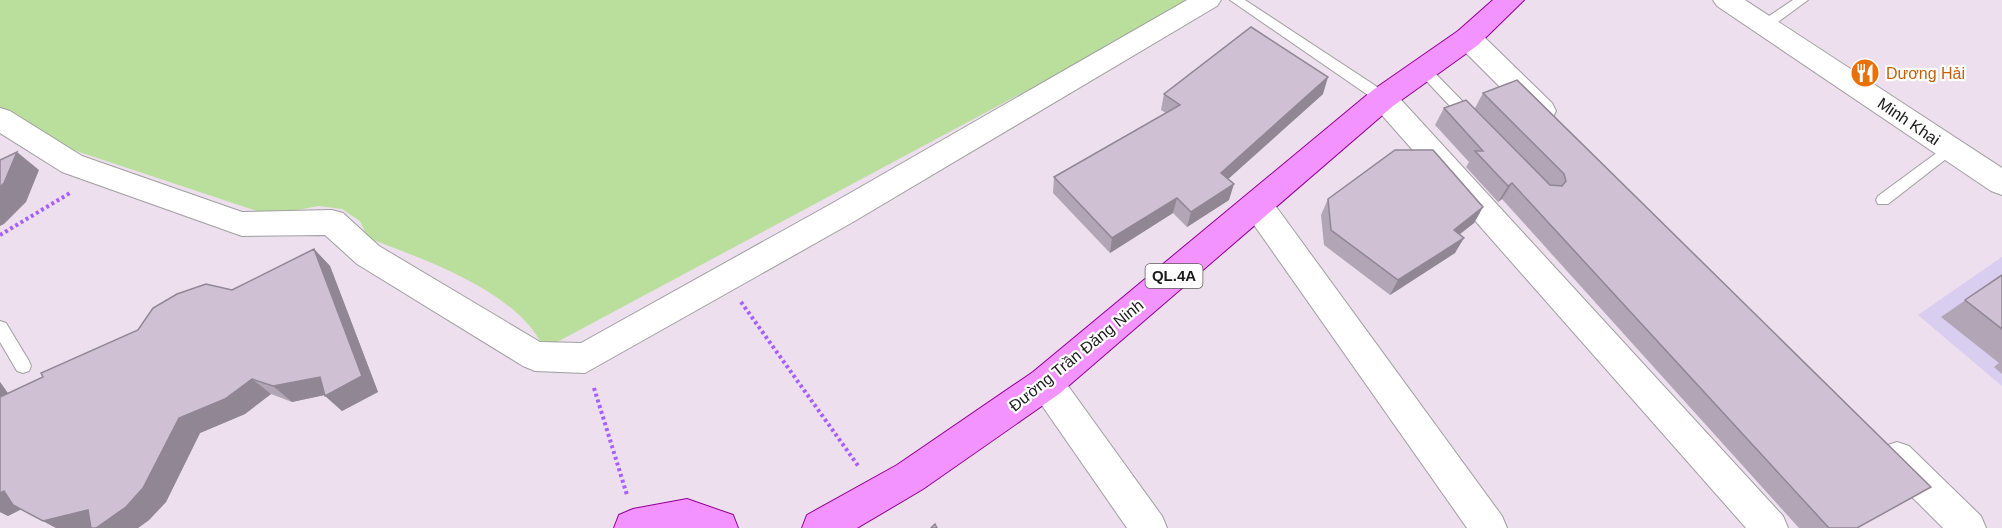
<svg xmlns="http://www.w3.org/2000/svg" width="2002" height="528" font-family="Helvetica,sans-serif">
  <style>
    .commercial { fill: #d9cdf0 }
    .water { fill: #badf9c }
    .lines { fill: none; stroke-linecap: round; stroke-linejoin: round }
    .lane-casing { stroke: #9f9f9f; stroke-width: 2 }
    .street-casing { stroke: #9f9f9f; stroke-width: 2 }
    .primary-casing { stroke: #900092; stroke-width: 2 }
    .path { stroke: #a35fff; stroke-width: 4; stroke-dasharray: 3 3; stroke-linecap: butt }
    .lane { fill: #fff; fill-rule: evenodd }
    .street { fill: #fff; fill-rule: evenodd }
    .primary { fill: #f393ff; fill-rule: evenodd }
    .wall { fill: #b2a5b6 }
    .shaded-wall { fill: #918694 }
    .building { fill: #cfc0d4; stroke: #918694; stroke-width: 1.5 }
    .labels { text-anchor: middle; stroke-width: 4.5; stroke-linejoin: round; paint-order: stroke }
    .shield { fill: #fff; stroke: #5f5f5f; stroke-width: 1.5 }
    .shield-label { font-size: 15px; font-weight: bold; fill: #1b1b1b }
    .food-label { font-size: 16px; fill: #c56008; stroke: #fff; text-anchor: start }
    .street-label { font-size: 16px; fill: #1b1b1b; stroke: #fff }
  </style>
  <rect width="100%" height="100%" fill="#eddfee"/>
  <!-- commercial -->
  <polygon class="commercial" points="2002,257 2002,386 1918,315"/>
  <!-- water -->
  <path class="water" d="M0,0h1196l-652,349c-24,-57 -121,-90 -176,-111l-8,-17 -18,-12 -23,-3 -50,9 -229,-76 -40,-32z"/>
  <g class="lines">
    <!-- lane casing -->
    <g class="lane-casing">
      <g id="lane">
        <polygon points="1230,0 1245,0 1388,94 1390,98 1388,102 1378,102"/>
        <polygon points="1793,0 1808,0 1770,28 1760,28 1760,22"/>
        <polygon points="1423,64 1428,66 1474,113 1476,117 1474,121 1464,121 1418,72 1416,69 1418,66"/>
        <polygon points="1950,143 1957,148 1955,152 1888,204 1878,204 1876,200 1878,196"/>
        <polygon points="0,321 6,323 29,361 31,366 29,371 23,373 17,371 0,342"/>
      </g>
    </g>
    <!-- street casing -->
    <g class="street-casing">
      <g id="street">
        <polygon points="1187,0 1221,0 1217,6 853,222 585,373 535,371 523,366 357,264 325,235 242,236 62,172 0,133 0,108 10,111 82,156 242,212 332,210 343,213 379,246 540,342 581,343 831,204"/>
        <polygon points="1713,0 1745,0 2002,168 2002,195 1991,191 1717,6"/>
        <polygon points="1468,28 1478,31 1552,103 1556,111 1552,119 1542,122 1532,119 1458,45 1454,38 1458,31"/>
        <polygon points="1383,87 1393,91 1783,516 1788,528 1746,528 1373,105 1369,98 1373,91"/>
        <polygon points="1258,194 1269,197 1502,516 1507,528 1467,528 1247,215 1243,206 1247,197"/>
        <polygon points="1046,368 1058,372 1162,516 1167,528 1127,528 1034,394 1029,383 1034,372"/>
        <polygon points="1897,442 1909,446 1981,516 1986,528 1943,528 1885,470 1879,458 1885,446"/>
      </g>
    </g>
    <!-- primary casing -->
    <g class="primary-casing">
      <g id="primary">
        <polygon points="1493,0 1524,0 1478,45 1393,106 1059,394 923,489 857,528 802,528 807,515 897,465 1033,372 1373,90 1458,31"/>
        <polygon points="687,499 733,515 738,528 614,528 619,515 633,509"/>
      </g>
    </g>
    <!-- path -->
    <g class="path">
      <polyline points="0,235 70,193"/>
      <polyline points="741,302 859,467"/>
      <polyline points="594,388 627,495"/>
    </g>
    <!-- lane -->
    <use href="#lane" class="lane"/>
    <!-- street -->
    <use href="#street" class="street"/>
    <!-- primary -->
    <use href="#primary" class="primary"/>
  </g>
  <!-- wall -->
  <g class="wall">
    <polygon points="1517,80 1857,528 1799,528 1502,199 1498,202 1466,167 1469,162 1435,125 1444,108 1475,108 1483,93"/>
    <polygon points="1164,94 1323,94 1228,179 1229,200 1187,227 1173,213 1110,253 1053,193 1054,177 1166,113 1161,110"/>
    <polygon points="1328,199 1483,207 1474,223 1459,234 1455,253 1390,295 1324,245 1321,215"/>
    <polygon points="314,249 330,266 378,392 342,411 325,395 292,402 271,394 245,414 200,433 166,502 149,520 138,528 56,528 21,509 8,516 0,512 0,382 8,393 232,290"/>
    <polygon points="2002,275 2002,374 1994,367 1999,363 1941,317"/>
  </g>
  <!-- shaded-wall -->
  <g class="shaded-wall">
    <polygon points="1328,77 1323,94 1217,189 1221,173"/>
    <polygon points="17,152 39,170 26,202 4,224 0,226 0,187"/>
    <polygon points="1512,183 1502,199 1498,202 1508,186"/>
    <polygon points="1234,184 1229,200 1187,227 1191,212"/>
    <polygon points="1177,198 1173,213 1110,253 1112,238"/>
    <polygon points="1483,207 1474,223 1445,246 1454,230"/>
    <polygon points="1464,238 1455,253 1390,295 1398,280"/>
    <polygon points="314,249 330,266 378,392 342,411 325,396 329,394 292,402 273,386 320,377"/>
    <polygon points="252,379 271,394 245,414 200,433 166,502 149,520 138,528 56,528 43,521 179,418"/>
    <polygon points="0,382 22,414 0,401"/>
    <polygon points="4,491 30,505 8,516 0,512 0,493"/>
  </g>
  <!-- building -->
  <g class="building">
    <polygon points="1251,27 1328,77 1221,173 1234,184 1191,212 1177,198 1112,238 1054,177 1180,105 1164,94"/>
    <polygon points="1517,80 1931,487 1857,528 1829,528 1512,183 1508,186 1475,151 1483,151 1444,108 1466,100 1550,185 1562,186 1566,181 1564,174 1483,93"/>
    <polygon points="1395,150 1433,150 1483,207 1454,230 1464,238 1398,280 1331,230 1328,199"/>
    <polygon points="17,152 4,183 0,187 0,160"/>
    <polygon points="314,249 362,376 325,396 320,377 273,386 252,379 225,399 179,418 143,488 126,507 96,528 91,528 88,510 43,521 13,505 4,491 0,493 0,397 43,377 41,373 138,330 153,308 177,294 206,284 232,290"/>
    <polygon points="2002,275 2002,329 1965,300"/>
    <polygon points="935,524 937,528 931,528"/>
  </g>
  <!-- icons -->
  <defs>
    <g id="restaurant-disc" transform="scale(1.5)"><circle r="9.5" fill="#e8710a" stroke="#fff"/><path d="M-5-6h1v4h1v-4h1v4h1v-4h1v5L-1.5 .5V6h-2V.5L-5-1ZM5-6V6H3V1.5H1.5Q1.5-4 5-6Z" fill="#fff"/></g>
  </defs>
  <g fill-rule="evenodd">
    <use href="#restaurant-disc" x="1865" y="73"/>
  </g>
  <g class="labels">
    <!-- shield labels -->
    <rect class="shield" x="1145.5" y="264" width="57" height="24" rx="4.5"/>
    <g class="shield-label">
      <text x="1174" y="281">QL.4A</text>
    </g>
    <!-- food labels -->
    <g class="food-label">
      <text x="1886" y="79">Dương Hải</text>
    </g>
    <!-- street labels -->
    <g class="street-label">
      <text transform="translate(1909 121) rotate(34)" y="6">Minh Khai</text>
      <text transform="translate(1076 355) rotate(-39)" y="6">Đường Trần Đăng Ninh</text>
    </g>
  </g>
</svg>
